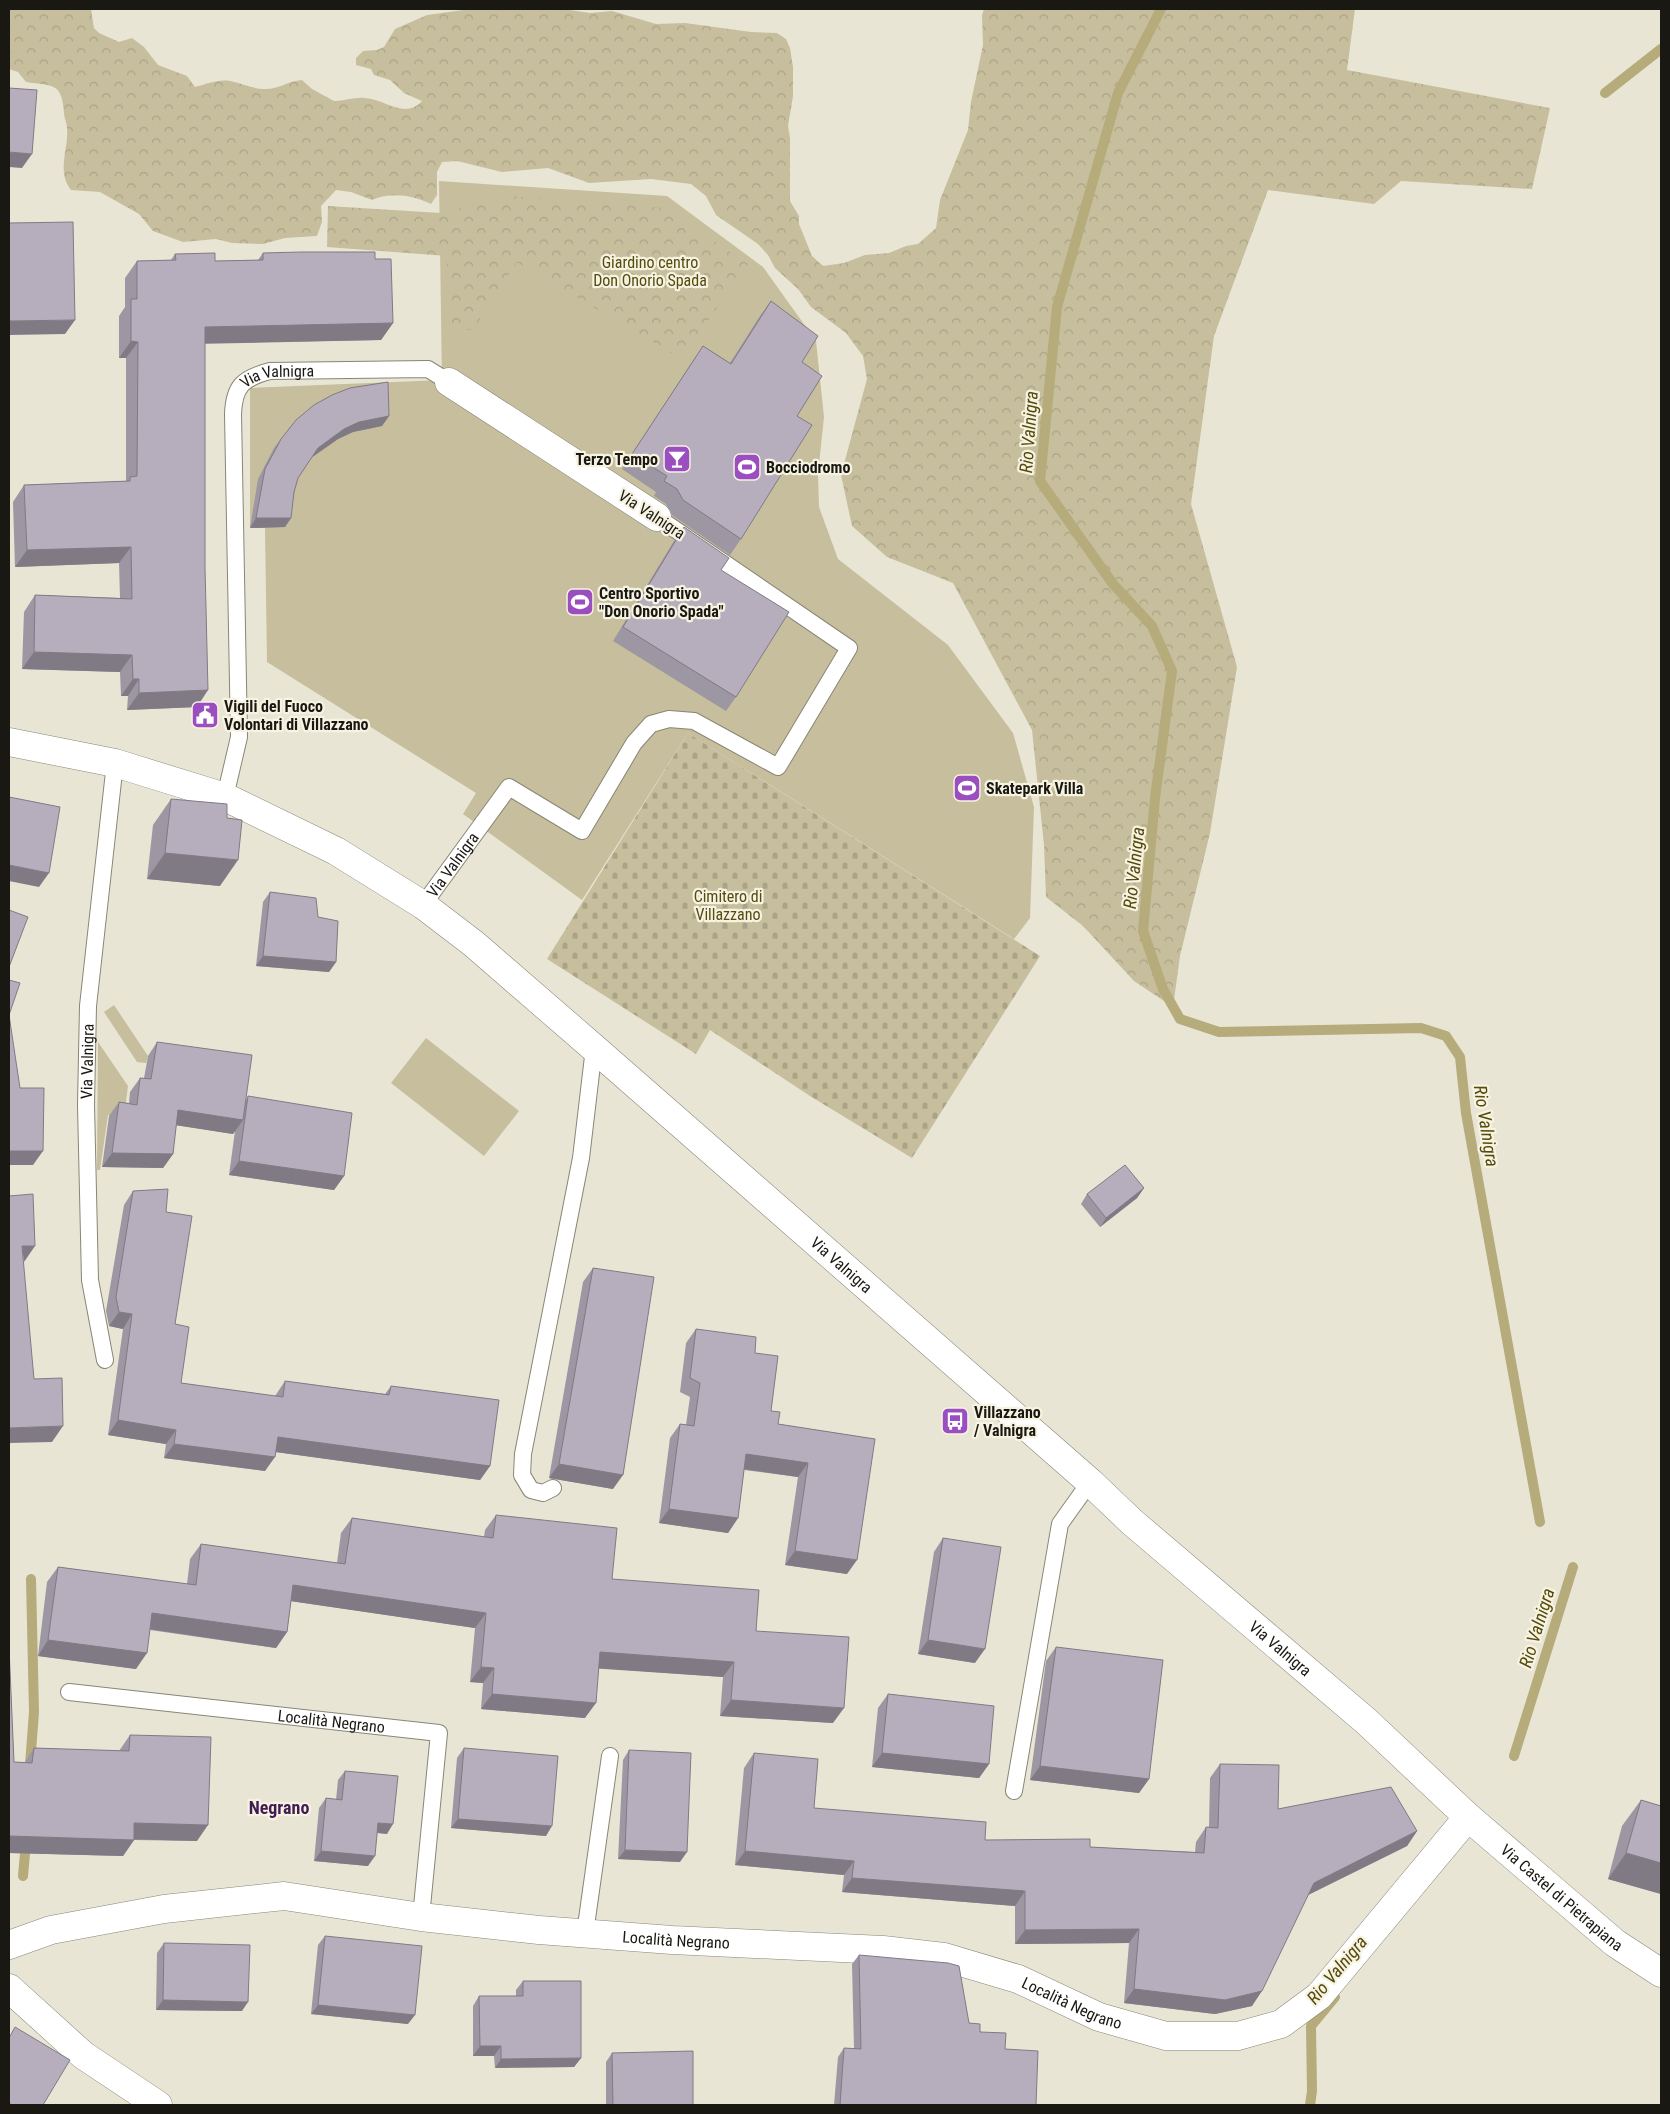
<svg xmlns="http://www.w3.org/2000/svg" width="1670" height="2114" font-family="'Roboto Condensed',sans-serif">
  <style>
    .grass { fill: #c6be9c }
    .forest { fill: url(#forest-crowns) }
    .cemetery { fill: url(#cemetery-stones) }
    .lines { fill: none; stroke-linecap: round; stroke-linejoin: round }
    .stream { stroke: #b6ab7a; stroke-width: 10 }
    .lane-casing { stroke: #898676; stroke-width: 18 }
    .street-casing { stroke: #898676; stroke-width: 29 }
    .secondary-casing { stroke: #898676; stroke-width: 29 }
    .lane { stroke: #fff; stroke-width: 16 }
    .street { stroke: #fff; stroke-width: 28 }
    .secondary { stroke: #fff; stroke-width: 28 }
    .wall { fill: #9d96a3 }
    .shaded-wall { fill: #807a84 }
    .building { fill: #b7aebd; stroke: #807a84 }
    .labels { text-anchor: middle; stroke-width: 4.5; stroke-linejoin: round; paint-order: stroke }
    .park-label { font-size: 16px; fill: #574a0d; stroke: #f7f3e2 }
    .street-label { font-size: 16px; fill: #1a1812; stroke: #f7f3e2 }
    .poi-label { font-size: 16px; font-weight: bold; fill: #1a1812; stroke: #f7f3e2; text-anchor: start }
    .water-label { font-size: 18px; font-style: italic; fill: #55490b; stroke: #f7f3e2 }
    .neighbourhood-label { font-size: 18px; font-weight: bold; fill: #411c52; stroke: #f7f3e2 }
  </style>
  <defs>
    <pattern id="forest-crowns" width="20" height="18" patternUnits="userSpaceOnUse" patternTransform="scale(1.25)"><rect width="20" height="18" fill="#c6be9c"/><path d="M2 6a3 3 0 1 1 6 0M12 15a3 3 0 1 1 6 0" fill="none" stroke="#aaa385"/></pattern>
    <pattern id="cemetery-stones" width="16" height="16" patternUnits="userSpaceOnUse" patternTransform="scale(1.25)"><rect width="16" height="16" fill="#c6be9c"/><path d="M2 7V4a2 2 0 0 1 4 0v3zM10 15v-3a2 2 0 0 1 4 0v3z" fill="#aaa385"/></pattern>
  </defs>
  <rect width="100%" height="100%" fill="#e9e5d5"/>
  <!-- grass -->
  <g class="grass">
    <polygon points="439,181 667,196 763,267 816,341 824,417 818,474 819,507 838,559 948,645 1013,733 1034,807 1030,918 1014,939 688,733 582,900 463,814 476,793 267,662 265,528 250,528 250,388 442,380"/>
    <polygon points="114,1005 148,1056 146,1063 137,1062 104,1012"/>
    <polygon points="426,1038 519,1111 484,1156 391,1083"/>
    <polygon points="98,1042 128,1086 124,1117 108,1115 100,1170 97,1170"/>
  </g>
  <!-- forest -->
  <g class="forest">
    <path d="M9,9h82l3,19 5,5 20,9 13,-4 12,9 14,18 29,11 8,11c12,-3 23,-8 35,-6 11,2 23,8 34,8 13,1 24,-8 38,-9l10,9 22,12c11,0 20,-4 31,-3 20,1 40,22 57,3l-18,-8 -14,-13 -16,-5 -3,-6 -15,-4v-7l7,-7 14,-1 7,-3 11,-18 32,-14 44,-6h92l27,4 22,-2 44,13 29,-1 66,9 26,1 9,6 4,9 3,19v29l-5,30 2,12v63l9,15v8l13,32 11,10 21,-3 21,-8 24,-2 17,-7 12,-2 18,-16 4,-28 28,-70 3,-28 12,-57 -1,-30 2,-6h371l-8,61 203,38 -18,81 -131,-8 -27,23 -106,-14 -54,146 -23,168 46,163 -27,166 -30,123 -7,51 -39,-26 -51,-55 -37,-29 -2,-52 -12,-115 -79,-147 -66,-26 -35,-31 -11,-51 26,-96 -4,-23 -17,-23 -35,-26 -13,-18 -23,-21 -7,-13 -10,-11 -42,-29 -10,-19 -15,-12 -40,-5 -62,4 -41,-15 -46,4 -45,-11 -15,1 -5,10v23l-6,9c-20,-9 -39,-12 -59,-4l-21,-8 -15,-2 -15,16 1,16 -5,14 -32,2 -22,6 -31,-1 -16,-4 -33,3 -30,-11 -14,-17 -39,-22 -29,-2c-15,-19 -2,-41 -4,-62 0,-5 -3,-10 -3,-15 -2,-31 -11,-27 -38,-31l-8,-10 -9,-3z"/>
    <polygon points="509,196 664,208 748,264 681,359 517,262 473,330 449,330 447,256 327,247 328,206 441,213"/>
  </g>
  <!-- cemetery -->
  <polygon class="cemetery" points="688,733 1040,956 912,1158 810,1096 710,1030 696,1054 547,959"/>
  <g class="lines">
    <!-- stream -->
    <g class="stream">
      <polyline points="1161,9 1118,93 1057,307 1040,481 1113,584 1152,626 1172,671 1155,798 1143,931 1163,989 1180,1019 1219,1032 1421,1028 1446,1036 1460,1057 1466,1113 1540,1522"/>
      <polyline points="1605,93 1661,49"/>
      <polyline points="1514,1756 1573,1567"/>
      <polyline points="30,1765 34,1712 31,1579"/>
      <polyline points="23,1876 26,1842"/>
      <polyline points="1310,2105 1312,2091 1311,2026 1335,1997"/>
    </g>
    <!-- lane casing -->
    <g class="lane-casing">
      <g id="lane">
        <path id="s1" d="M225,797l14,-60 -6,-323c1,-28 10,-36 37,-43l158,-2 21,13"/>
        <path id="s2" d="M423,905l86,-118 73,44 52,-88 17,-19 18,-5 25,2 84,46 71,-119 -192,-131"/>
        <path id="s3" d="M105,1360l-15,-80 -4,-175 2,-99 27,-243"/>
        <polyline points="553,1488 543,1493 531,1490 522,1475 523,1454 581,1158 594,1048"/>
        <path id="s4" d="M69,1692l370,41 -18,184"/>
        <polyline points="1014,1791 1060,1524 1090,1482"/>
        <polyline points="585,1933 610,1756"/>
      </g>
    </g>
    <!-- street casing -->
    <g class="street-casing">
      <g id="street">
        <polyline points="449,382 657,517"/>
        <path id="s5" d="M9,1945l42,-15 113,-21 120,-13 137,21 118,13 133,10 211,10 61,7 74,22 81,38 67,19h72l43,-12 38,-28 149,-179"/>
        <polyline points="9,1988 83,2055 158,2105"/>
      </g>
    </g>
    <!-- secondary casing -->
    <g class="secondary-casing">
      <g id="secondary">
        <path id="s6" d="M9,742l106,21 110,34 111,54 87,54 51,39 120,104 496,434 42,40 234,199 102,96 147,126 46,30"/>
      </g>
    </g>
    <!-- lane -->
    <use href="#lane" class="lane"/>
    <!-- street -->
    <use href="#street" class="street"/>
    <!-- secondary -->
    <use href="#secondary" class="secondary"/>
  </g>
  <!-- wall -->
  <g class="wall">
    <polygon points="263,253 375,259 393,323 381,340 205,343 197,707 127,710 128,696 121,696 120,672 22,669 24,612 35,595 120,598 119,563 15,567 13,502 24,485 126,481 126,358 119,358 119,316 125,307 125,278 137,261 171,260 175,254 215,261 258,260"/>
    <polygon points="771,301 802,362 797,416 741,539 730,555 672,515 666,504 654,496 656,492 622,469 703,346 730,363 760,316"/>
    <polygon points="389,416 382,426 353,432 338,439 312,457 298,478 294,492 291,518 285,527 250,528 258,479 274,448 281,439"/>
    <polygon points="684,527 736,697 726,711 613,641 674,541"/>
    <polygon points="171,799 220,886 147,879 153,825"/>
    <polygon points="270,892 318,917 336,962 329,972 256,966 263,902"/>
    <polygon points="157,1042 246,1100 248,1096 344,1176 334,1190 229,1175 235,1131 233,1134 176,1125 173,1154 163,1168 102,1167 109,1116 119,1102 129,1103 130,1092 140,1078 144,1078 148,1056"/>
    <polygon points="1144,1188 1137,1198 1100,1227 1081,1204 1087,1194"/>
    <polygon points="133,1191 166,1212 175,1324 181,1383 275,1396 285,1381 385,1394 391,1386 490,1466 480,1480 276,1452 265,1471 164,1458 166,1444 108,1435 123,1329 109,1326 106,1311 124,1205"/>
    <polygon points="593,1268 613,1489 549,1478 583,1282"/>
    <polygon points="696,1329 755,1353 771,1411 778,1424 875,1439 847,1574 785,1565 798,1477 744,1470 738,1518 728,1533 659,1523 670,1438 680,1424 686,1425 690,1397 680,1392 686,1343"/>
    <polygon points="496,1515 612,1579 756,1631 833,1723 720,1716 723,1677 599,1668 585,1718 481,1709 483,1683 470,1682 475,1628 291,1601 287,1632 276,1648 150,1630 136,1669 38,1656 47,1582 58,1567 187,1584 190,1559 201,1544 337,1563 341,1533 352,1518 484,1537 485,1530"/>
    <polygon points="943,1538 975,1663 918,1654 934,1552"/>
    <polygon points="9,1647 14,1762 25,1762 34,1748 119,1751 130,1735 197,1841 134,1840 123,1856 9,1853"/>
    <polygon points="1056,1647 1149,1779 1139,1793 1030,1780 1046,1661"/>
    <polygon points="888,1694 989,1764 979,1778 872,1767 878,1708"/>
    <polygon points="464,1748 546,1836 451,1828 457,1758"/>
    <polygon points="629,1750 680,1862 618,1859 623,1760"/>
    <polygon points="754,1753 814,1808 985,1840 1090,1847 1195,1852 1196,1842 1206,1827 1209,1827 1210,1778 1220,1764 1278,1809 1417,1831 1407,1846 1308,1895 1252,2006 1215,2014 1124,2003 1129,1943 1015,1944 1015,1906 842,1892 844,1875 735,1865 744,1768"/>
    <polygon points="345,1771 387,1834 377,1833 368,1866 314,1861 319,1808 326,1798 336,1800 338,1780"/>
    <polygon points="1641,1800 1661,1806 1661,1894 1608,1879 1622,1826"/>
    <polygon points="325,1936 408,2024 311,2014 318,1945"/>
    <polygon points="164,1943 242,2011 156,2010 157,1953"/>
    <polygon points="859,1955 969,2023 1005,2049 1036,2105 834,2105 838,2057 844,2048 854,2048 852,1964"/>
    <polygon points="523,1981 581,2058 574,2067 495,2068 494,2056 473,2056 473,2006 479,1996 516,1996 516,1990"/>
    <polygon points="612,2053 693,2105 606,2105 606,2062"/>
  </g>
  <!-- shaded-wall -->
  <g class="shaded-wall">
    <polygon points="9,152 32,154 22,168 9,167"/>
    <polygon points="75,320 65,334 9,335 9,321"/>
    <polygon points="393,323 381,340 193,344 205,327"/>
    <polygon points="131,341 138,342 126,358 119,358"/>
    <polygon points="389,416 382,426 353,432 338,439 311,458 318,448 344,429 359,422"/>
    <polygon points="256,518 291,518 285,527 250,528"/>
    <polygon points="131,547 119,563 15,567 27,550"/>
    <polygon points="34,652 132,655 120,672 22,669"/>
    <polygon points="133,679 139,679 128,696 121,696"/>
    <polygon points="208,690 197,707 127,710 139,693"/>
    <polygon points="165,853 238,860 220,886 147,879"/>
    <polygon points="9,865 49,873 39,887 9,881"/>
    <polygon points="263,956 336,962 329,972 256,966"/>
    <polygon points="178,1110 243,1120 233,1134 168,1124"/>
    <polygon points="9,1151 43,1151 33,1165 9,1165"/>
    <polygon points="112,1153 173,1154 163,1168 102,1167"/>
    <polygon points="239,1161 344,1176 334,1190 229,1175"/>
    <polygon points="1144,1188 1137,1198 1100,1227 1106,1218"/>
    <polygon points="22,1246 35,1246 24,1262"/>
    <polygon points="119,1312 132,1314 123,1329 109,1326"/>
    <polygon points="118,1420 176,1430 166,1444 108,1435"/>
    <polygon points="63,1426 52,1442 9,1443 9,1428"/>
    <polygon points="278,1437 490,1466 480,1480 268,1451"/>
    <polygon points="174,1444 275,1457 265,1471 164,1458"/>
    <polygon points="746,1454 808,1463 798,1477 736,1468"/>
    <polygon points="559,1464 623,1475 613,1489 549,1478"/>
    <polygon points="669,1509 738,1518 728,1533 659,1523"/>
    <polygon points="795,1551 857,1560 847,1574 785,1565"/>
    <polygon points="293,1585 486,1613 475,1628 283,1600"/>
    <polygon points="152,1613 287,1632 276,1648 142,1628"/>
    <polygon points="48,1640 147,1653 136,1669 38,1656"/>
    <polygon points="928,1640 985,1649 975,1663 918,1654"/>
    <polygon points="600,1652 734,1662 723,1677 590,1668"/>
    <polygon points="481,1667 494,1668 483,1683 470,1682"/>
    <polygon points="492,1694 596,1703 585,1718 481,1709"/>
    <polygon points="731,1700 844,1708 833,1723 720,1716"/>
    <polygon points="882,1753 989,1764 979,1778 872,1767"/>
    <polygon points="1040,1766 1149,1779 1139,1793 1030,1780"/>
    <polygon points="458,1819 552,1826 546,1836 451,1828"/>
    <polygon points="134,1823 208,1825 197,1841 123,1839"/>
    <polygon points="378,1823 393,1824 387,1834 371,1832"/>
    <polygon points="1417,1831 1407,1846 1304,1897 1314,1883"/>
    <polygon points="9,1836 134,1840 123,1856 9,1853"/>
    <polygon points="625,1850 687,1852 680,1862 618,1859"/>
    <polygon points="321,1851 375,1856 368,1866 314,1861"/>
    <polygon points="745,1851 854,1861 844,1875 735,1865"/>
    <polygon points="1626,1853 1661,1863 1661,1894 1608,1879"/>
    <polygon points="852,1878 1025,1891 1015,1906 842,1892"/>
    <polygon points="1139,1929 1129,1943 1015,1944 1025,1930"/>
    <polygon points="1134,1989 1262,1991 1252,2006 1215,2014 1124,2003"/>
    <polygon points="163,2000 248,2002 242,2011 156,2010"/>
    <polygon points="318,2005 415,2015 408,2024 311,2014"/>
    <polygon points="480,2046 501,2046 494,2056 473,2056"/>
    <polygon points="581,2058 574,2067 495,2068 501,2059"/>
  </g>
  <!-- building -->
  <g class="building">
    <polygon points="9,88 37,90 32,154 9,152"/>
    <polygon points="73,222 75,320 9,321 9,223"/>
    <polygon points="301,252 375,252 375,259 391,259 393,323 205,327 205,568 208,690 139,693 139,679 133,679 132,655 34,652 35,595 132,599 131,547 27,550 24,485 130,481 130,477 137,476 138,342 131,341 131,299 137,299 137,261 176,260 175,254 215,253 215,261 263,260 263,253"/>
    <polygon points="771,301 818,336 802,362 822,376 797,416 812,425 741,539 683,500 677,489 664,481 667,476 632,454 703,346 731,364"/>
    <polygon points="388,382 389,416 359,422 344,429 318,448 298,478 294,492 291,518 256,518 265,469 281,439 296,420 314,405 332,395 350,388"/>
    <polygon points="684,527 729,558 721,570 789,612 736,697 623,627"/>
    <polygon points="9,797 60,807 49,873 9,865"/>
    <polygon points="171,799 227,804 227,818 242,820 238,860 165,853"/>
    <polygon points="270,892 316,898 318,917 338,921 336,962 263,956"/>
    <polygon points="9,910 28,917 9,967"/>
    <polygon points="9,980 20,983 9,1015 20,1088 44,1088 43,1151 9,1151"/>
    <polygon points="157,1042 252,1055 243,1120 178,1110 173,1154 112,1153 119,1102 137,1105 140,1078 151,1079"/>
    <polygon points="248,1096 352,1113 344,1176 239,1161"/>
    <polygon points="1125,1165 1144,1188 1106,1218 1087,1194"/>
    <polygon points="168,1189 166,1212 192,1216 175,1324 189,1327 181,1383 283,1397 285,1381 389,1395 391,1386 499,1400 490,1466 278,1437 275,1457 174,1444 176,1430 118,1420 132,1314 119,1312 116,1297 133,1191"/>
    <polygon points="33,1194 35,1246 22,1246 34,1379 62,1378 63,1426 9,1428 9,1196"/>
    <polygon points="593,1268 654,1277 623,1475 559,1464"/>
    <polygon points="696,1329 756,1337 755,1353 778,1356 771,1411 780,1412 778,1424 875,1439 857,1560 795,1551 808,1463 746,1454 738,1518 669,1509 680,1424 694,1426 700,1383 690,1378"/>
    <polygon points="496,1515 617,1528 612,1579 759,1590 756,1631 849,1637 844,1708 731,1700 734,1662 600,1652 596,1703 492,1694 494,1668 481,1667 486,1613 293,1585 287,1632 152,1613 147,1653 48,1640 58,1567 196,1585 201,1544 345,1564 352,1518 493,1538"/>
    <polygon points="943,1538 1001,1547 985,1649 928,1640"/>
    <polygon points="9,1647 14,1762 32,1763 34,1748 129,1751 130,1735 211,1737 208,1825 134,1823 134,1840 9,1836"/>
    <polygon points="1056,1647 1163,1660 1149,1779 1040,1766"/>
    <polygon points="888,1694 994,1706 989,1764 882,1753"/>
    <polygon points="464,1748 558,1756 552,1826 458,1819"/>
    <polygon points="629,1750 691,1753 687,1852 625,1850"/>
    <polygon points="754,1753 818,1759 814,1808 986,1822 985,1840 1090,1839 1090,1847 1204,1853 1206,1827 1218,1828 1220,1764 1279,1765 1278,1809 1391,1787 1417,1831 1314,1883 1262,1991 1225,2000 1134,1989 1139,1929 1025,1930 1025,1891 852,1878 854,1861 745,1851"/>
    <polygon points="345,1771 398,1776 393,1824 378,1823 375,1856 321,1851 326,1798 342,1800"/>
    <polygon points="1641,1800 1661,1806 1661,1863 1626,1853"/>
    <polygon points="325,1936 422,1946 415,2015 318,2005"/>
    <polygon points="164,1943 250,1945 248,2002 163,2000"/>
    <polygon points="859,1955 948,1963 959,1966 969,2023 980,2024 980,2032 1006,2033 1005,2049 1038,2051 1036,2105 840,2105 844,2048 861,2049"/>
    <polygon points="523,1981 581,1981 581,2058 501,2059 501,2046 480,2046 479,1996 523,1996"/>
    <polygon points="15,2027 70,2060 43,2105 12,2105 9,2103 9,2038"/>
    <polygon points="693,2051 693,2105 613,2105 612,2053"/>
  </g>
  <!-- icons -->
  <defs>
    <g id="bar-square" transform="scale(1.4375)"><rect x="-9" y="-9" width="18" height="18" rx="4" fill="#9b4ec0" stroke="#f7f3e2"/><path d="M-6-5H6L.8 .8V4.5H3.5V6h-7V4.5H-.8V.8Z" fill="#fff"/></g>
    <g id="stadium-square" transform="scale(1.4375)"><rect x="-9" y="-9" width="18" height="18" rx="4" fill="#9b4ec0" stroke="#f7f3e2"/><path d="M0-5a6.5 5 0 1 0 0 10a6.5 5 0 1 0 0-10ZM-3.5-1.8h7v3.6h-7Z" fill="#fff"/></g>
    <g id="civic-square" transform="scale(1.4375)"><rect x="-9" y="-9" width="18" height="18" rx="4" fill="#9b4ec0" stroke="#f7f3e2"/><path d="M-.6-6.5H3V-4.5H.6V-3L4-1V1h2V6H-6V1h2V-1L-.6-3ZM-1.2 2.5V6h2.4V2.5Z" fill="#fff"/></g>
    <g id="bus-square" transform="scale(1.4375)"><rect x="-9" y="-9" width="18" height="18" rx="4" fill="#9b4ec0" stroke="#f7f3e2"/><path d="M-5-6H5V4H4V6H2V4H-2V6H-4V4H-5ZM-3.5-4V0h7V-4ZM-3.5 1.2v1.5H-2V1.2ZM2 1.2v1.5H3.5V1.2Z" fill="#fff"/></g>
  </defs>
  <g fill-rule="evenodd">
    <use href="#bar-square" x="677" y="459"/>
    <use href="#stadium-square" x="747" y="467"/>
    <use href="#stadium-square" x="580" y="602"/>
    <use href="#civic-square" x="205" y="715"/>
    <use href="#stadium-square" x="967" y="788"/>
    <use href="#bus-square" x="955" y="1421"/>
  </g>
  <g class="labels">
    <!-- park labels -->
    <g class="park-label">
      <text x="650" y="268">Giardino centro<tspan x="650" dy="18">Don Onorio Spada</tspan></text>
      <text x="728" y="902">Cimitero di<tspan x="728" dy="18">Villazzano</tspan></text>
    </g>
    <!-- street labels -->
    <g class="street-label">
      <text dy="6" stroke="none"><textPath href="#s1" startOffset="454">Via Valnigra</textPath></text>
      <text transform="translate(652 514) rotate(33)" y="6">Via Valnigra</text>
      <text dy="6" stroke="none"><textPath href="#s2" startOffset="50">Via Valnigra</textPath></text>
      <text dy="6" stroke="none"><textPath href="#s3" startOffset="300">Via Valnigra</textPath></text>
      <text dy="6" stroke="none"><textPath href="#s6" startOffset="1001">Via Valnigra</textPath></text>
      <text dy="6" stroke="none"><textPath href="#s6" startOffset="1584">Via Valnigra</textPath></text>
      <text dy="6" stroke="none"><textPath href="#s4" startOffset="264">Località Negrano</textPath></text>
      <text dy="6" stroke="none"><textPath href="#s6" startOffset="1960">Via Castel di Pietrapiana</textPath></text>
      <text dy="6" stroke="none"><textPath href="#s5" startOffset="675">Località Negrano</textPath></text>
      <text dy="6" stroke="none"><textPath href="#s5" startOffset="1080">Località Negrano</textPath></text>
    </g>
    <!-- poi labels -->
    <g class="poi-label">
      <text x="658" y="465" text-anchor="end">Terzo Tempo</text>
      <text x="766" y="473">Bocciodromo</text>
      <text x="599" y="599">Centro Sportivo<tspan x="599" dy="18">"Don Onorio Spada"</tspan></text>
      <text x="224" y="712">Vigili del Fuoco<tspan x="224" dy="18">Volontari di Villazzano</tspan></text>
      <text x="986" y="794">Skatepark Villa</text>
      <text x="974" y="1418">Villazzano<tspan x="974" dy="18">/ Valnigra</tspan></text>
    </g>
    <!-- water labels -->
    <g class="water-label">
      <text transform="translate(1029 432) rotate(-86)" y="6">Rio Valnigra</text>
      <text transform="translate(1134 868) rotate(-84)" y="6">Rio Valnigra</text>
      <text transform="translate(1486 1126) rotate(81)" y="6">Rio Valnigra</text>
      <text transform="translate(1537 1628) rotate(-73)" y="6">Rio Valnigra</text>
      <text transform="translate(1337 1970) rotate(-50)" y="6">Rio Valnigra</text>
    </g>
    <!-- neighbourhood labels -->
    <g class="neighbourhood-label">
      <text x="279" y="1814">Negrano</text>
    </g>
  </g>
  <!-- border -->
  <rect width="1670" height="2114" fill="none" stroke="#1a1812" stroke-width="20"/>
</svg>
